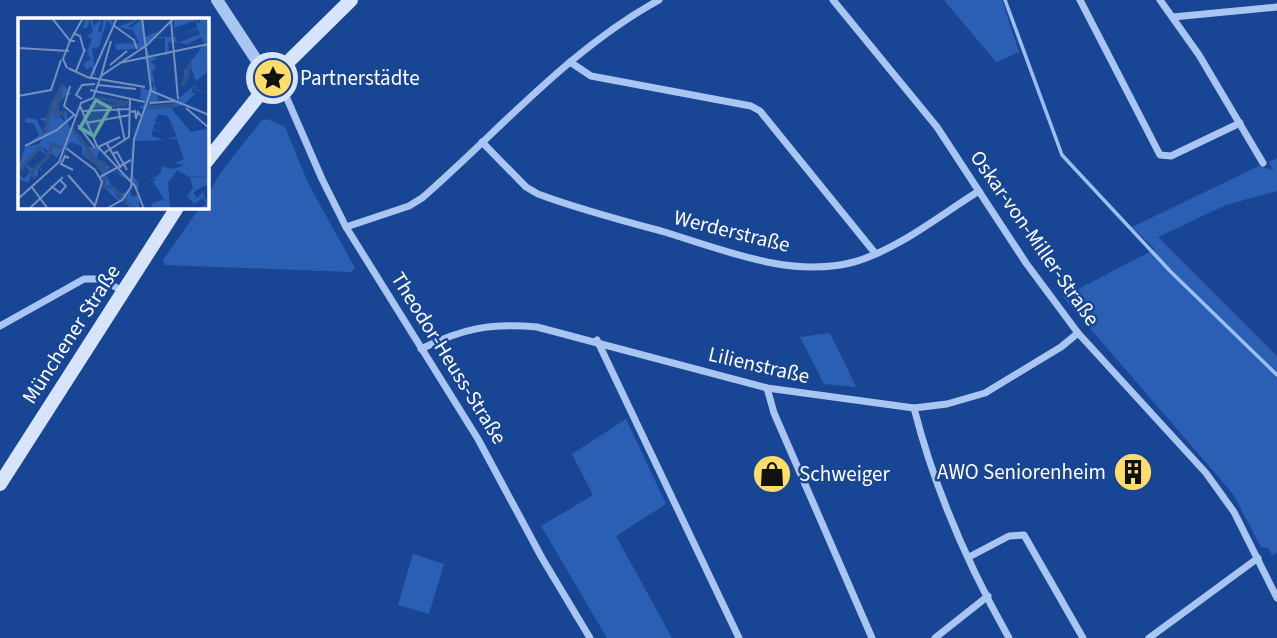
<svg xmlns="http://www.w3.org/2000/svg" width="1277" height="638" font-family="'Source Sans 3',sans-serif">
  <style>
    .green { fill: #2b5fb3 }
    .lines { fill: none; stroke-linecap: round; stroke-linejoin: round }
    .stream { stroke: #9bbff3; stroke-width: 3.5 }
    .minor { stroke: #a9c5f1; stroke-width: 7 }
    .tertiary { stroke: #a9c5f1; stroke-width: 12 }
    .secondary { stroke: #d7e4fb; stroke-width: 14 }
    .labels { text-anchor: middle; stroke-width: 5; stroke-linejoin: round; paint-order: stroke }
    .poi-label { font-size: 21px; fill: #fff; stroke: #184695; text-anchor: start }
    .street-label { font-size: 21px; fill: #fff; stroke: #184695 }
    .inset-river { fill: none; stroke: #30528d; stroke-width: 3.5 }
    .inset-road { fill: none; stroke: #7490bf; stroke-width: 2 }
    .view { fill: #63a6a1; fill-opacity: 0.15; stroke: #63a6a1; stroke-width: 3.5 }
    .inset-edge { fill: none; stroke: #fff; stroke-width: 3.5 }
  </style>
  <rect width="100%" height="100%" fill="#184695"/>
  <!-- green -->
  <g class="green">
    <polygon points="944,0 1002,0 1019,52 996,62"/>
    <path d="M267,119l18,8 24,58 46,83 -4,4 -186,-7 -2,-5 37,-53 6,-1c0,-22 41,-65 55,-85z"/>
    <polygon points="1277,158 1277,191 1226,205 1158,237 1277,356 1277,553 1272,555 1268,548 1261,547 1233,494 1063,297 1155,249 1132,227 1259,166 1273,170 1269,162"/>
    <polygon points="830,333 856,387 824,384 800,337"/>
    <polygon points="626,419 666,504 616,536 672,638 607,638 541,526 593,495 572,454"/>
    <polygon points="413,554 444,564 429,614 398,605"/>
  </g>
  <g class="lines">
    <!-- stream -->
    <polyline class="stream" points="1005,0 1062,155 1170,271 1277,375"/>
    <!-- minor -->
    <g class="minor">
      <polyline points="833,0 937,127 1026,263 1078,333 1206,473 1234,512 1277,598"/>
      <polyline points="1080,0 1160,155 1171,156 1240,123"/>
      <polyline points="1160,0 1199,55 1263,163"/>
      <polyline points="1173,17 1277,7"/>
      <polyline points="570,62 591,76 751,106 760,111 875,253"/>
      <polyline points="285,94 322,179 346,227 478,439 542,558 590,638"/>
      <path d="M482,142l44,45 12,7c40,15 82,26 123,37 61,18 129,48 193,31 45,-13 86,-47 125,-71"/>
      <path d="M346,227l63,-21 13,-8c78,-68 146,-148 237,-198"/>
      <polyline points="0,326 84,279 100,279 123,291"/>
      <polyline points="597,340 739,638"/>
      <path d="M421,349c42,-21 70,-26 116,-22l230,61 147,20 33,-4 38,-11 76,-46 17,-14"/>
      <polyline points="767,388 774,413 872,638"/>
      <path d="M914,408c20,79 55,159 95,230"/>
      <polyline points="969,557 1009,536 1024,535 1083,638"/>
      <polyline points="935,638 988,596"/>
      <polyline points="1149,638 1258,558"/>
    </g>
    <!-- tertiary -->
    <polyline class="tertiary" points="217,0 259,64"/>
    <!-- secondary -->
    <g class="secondary">
      <circle cx="272" cy="78" r="19"/>
      <polyline points="286,64 351,0"/>
      <polyline points="206,162 260,94"/>
      <polyline points="0,484 178,206"/>
    </g>
  </g>
  <!-- icons -->
  <defs>
    <g id="sight-disc" transform="scale(2.0125)"><circle r="9.5" fill="#ffdd68" stroke="#184695"/><path d="M0-6L1.8-2.2L6-1.7L2.9 1.2L3.7 5.4L0 3.3L-3.7 5.4L-2.9 1.2L-6-1.7L-1.8-2.2Z" fill="#111"/></g>
    <g id="building-disc" transform="scale(2.0125)"><circle r="9.5" fill="#ffdd68" stroke="#184695"/><path d="M-4-6H4V6H1V3H-1V6H-4ZM-2.5-4.3h1.7v1.8h-1.7ZM.8-4.3h1.7v1.8H.8ZM-2.5-1h1.7V.8h-1.7ZM.8-1h1.7V.8H.8Z" fill="#111"/></g>
    <g id="shop-disc" transform="scale(2.0125)"><circle r="9.5" fill="#ffdd68" stroke="#184695"/><path d="M-5-2.5h2.3a2.7 3.5 0 0 1 5.4 0H5L5.5 6h-11ZM-1.5-2.5h3a1.5 2.3 0 0 0-3 0Z" fill="#111"/></g>
  </defs>
  <g fill-rule="evenodd">
    <use href="#sight-disc" x="273" y="78"/>
    <use href="#building-disc" x="1133" y="472"/>
    <use href="#shop-disc" x="772" y="474"/>
  </g>
  <g class="labels">
    <!-- poi labels -->
    <g class="poi-label">
      <text x="300" y="85">Partnerstädte</text>
      <text x="1106" y="479" text-anchor="end">AWO Seniorenheim</text>
      <text x="799" y="481">Schweiger</text>
    </g>
    <!-- street labels -->
    <g class="street-label">
      <text transform="translate(732 231) rotate(14)" y="7">Werderstraße</text>
      <text transform="translate(1035 238) rotate(55)" y="7">Oskar-von-Miller-Straße</text>
      <text transform="translate(71 334) rotate(-57)" y="7">Münchener Straße</text>
      <text transform="translate(449 358) rotate(58)" y="7">Theodor-Heuss-Straße</text>
      <text transform="translate(759 365) rotate(13)" y="7">Lilienstraße</text>
    </g>
  </g>
  <!-- overview -->
  <g transform="translate(18 18)">
    <rect width="191" height="191" fill="#184695"/>
    <path d="M67,0h7l2,8 8,-8 -4,13 3,2 3,-15h5l5,4 -3,4 -4,-6 -8,27 -7,1 4,30 -5,-12 -4,4 -4,-6 8,-5 -4,-7 5,-13 -5,-2 6,-5 -3,-13 -3,9h-4zM112,0l7,2 -9,7 3,1 12,-10 2,19 13,-6 -2,6h19l-1,-8 3,14 -9,-1 1,12 -4,2v-18h-11l-8,9 4,10 8,1 -7,4 5,5 -4,4 6,29 -8,5 19,3 17,-16h2l1,-2 4,-3 4,-1 -2,3 14,4 -10,-2 -3,-1 -3,-3 -2,6h5l-13,12 -12,3 20,24 18,-4v59l-4,-2 -12,8 4,5 6,-6 6,17h-10l7,-5 -3,-6 -9,6 -7,-8 6,-8 -3,-10 17,-2 -18,1 -12,-7 -9,13 2,26h-17l-2,-5 13,-5 -11,-17 3,-4 -9,4 14,-9v-7l12,3 11,-4 -9,-2 9,-4 -7,-20h-12l12,-2 -9,-21 -10,-2 -3,8 12,4 -12,-3 -2,6 12,4 -12,-3 -2,6 13,4 -29,1 -2,33 6,11 -2,6 -5,-6 -2,7 2,5 7,-2v14l-16,-8 -18,8 13,-8 -15,-15 -2,-17 -19,-15v-8l-6,-2 -8,5 7,-5 -4,-2 -7,8 4,8h-6l4,-4 -5,-2 -7,9 2,-4 -15,-11 7,11 -9,-8 -13,16 7,4 7,-6 1,9 -3,-6v9l-4,4 -3,-4 -3,8 -10,-4v-6l6,6 7,-8 -6,-5 -7,7 15,-17 -15,13 7,-22 14,-3 4,-7 -7,4h-5l8,-6 -5,-11 -9,-2 1,-5 11,3 7,14 3,-12 -8,-3 8,-2 15,-34 10,12h-6l-8,9 1,11 6,8 -1,-11 3,-1 1,14 19,22h14l-5,13 14,7 -5,6 14,27 1,-6 9,-3 3,-8 -21,-14 20,9 1,-31 13,-38 -7,-1 10,-6 -8,-3 1,-12 10,5 3,-7 -2,-4 -1,3 -2,1v-23l-8,-3 6,-3 -2,-8 -29,2 -1,-6 24,-1 -6,-13 -15,-3 17,-7zM156,0h23l2,6 2,-6h8v53l-13,10 -5,-13 -6,18 -1,-15 20,-27 -3,-7 -13,7 -10,-1 22,-9 -2,-5 -17,5 16,-6v-8l-23,8z" fill="#2b5fb3"/>
    <path class="inset-river" d="M164,68l9,-23M43,75l-5,18 9,4M80,80l30,5M71,88l37,-1M130,90l29,-3M39,100l-6,-12 13,-22M54,110l25,33 7,2v23l9,2 20,21M27,114l6,-25M67,133l17,19M0,154l22,-25M16,160l-3,-6 17,-15 4,-13 10,4"/>
    <path class="inset-road" d="M34,0l18,23 -7,18 4,9M153,3l7,78M95,7l21,15 3,9M55,15l7,3 4,15M57,23h-5l13,-23M0,30l51,3M101,45l90,-19M92,47l17,-14M50,50l19,9 58,10M58,53l9,-22M83,58l10,-35M72,61l27,-61M80,67l38,4M52,68l-6,20 12,10M72,72l55,12M131,72l60,25M0,78l33,-6 10,-30M64,81l-6,-4 6,-10 13,-1M132,85l25,-2M62,88l17,40 38,40 9,23M100,90l7,33M168,90l23,20M64,93l48,-2M113,94l4,-1 1,8 2,-7 3,4M68,105l44,-8M60,107l17,23M89,126l14,24M7,128l32,-16 17,-15M80,129l22,-10M48,130l29,22 7,12 -8,27M86,135l25,-16 1,-39M94,136l5,-2 10,18M51,140l-4,-2 -4,8 12,6M50,157l27,31M82,159l31,-17M13,168l17,23M33,168l9,7 6,-7 -6,-6M0,181l41,-37 22,-59 12,-5 8,-22 46,-31 27,-27M11,191l34,-32M88,191l16,-9 9,-13 3,-48 17,-49 -9,-72"/>
    <path class="view" d="M78,82l14,8 -16,28 -14,-8z"/>
    <rect width="191" height="191" class="inset-edge"/>
  </g>
</svg>
